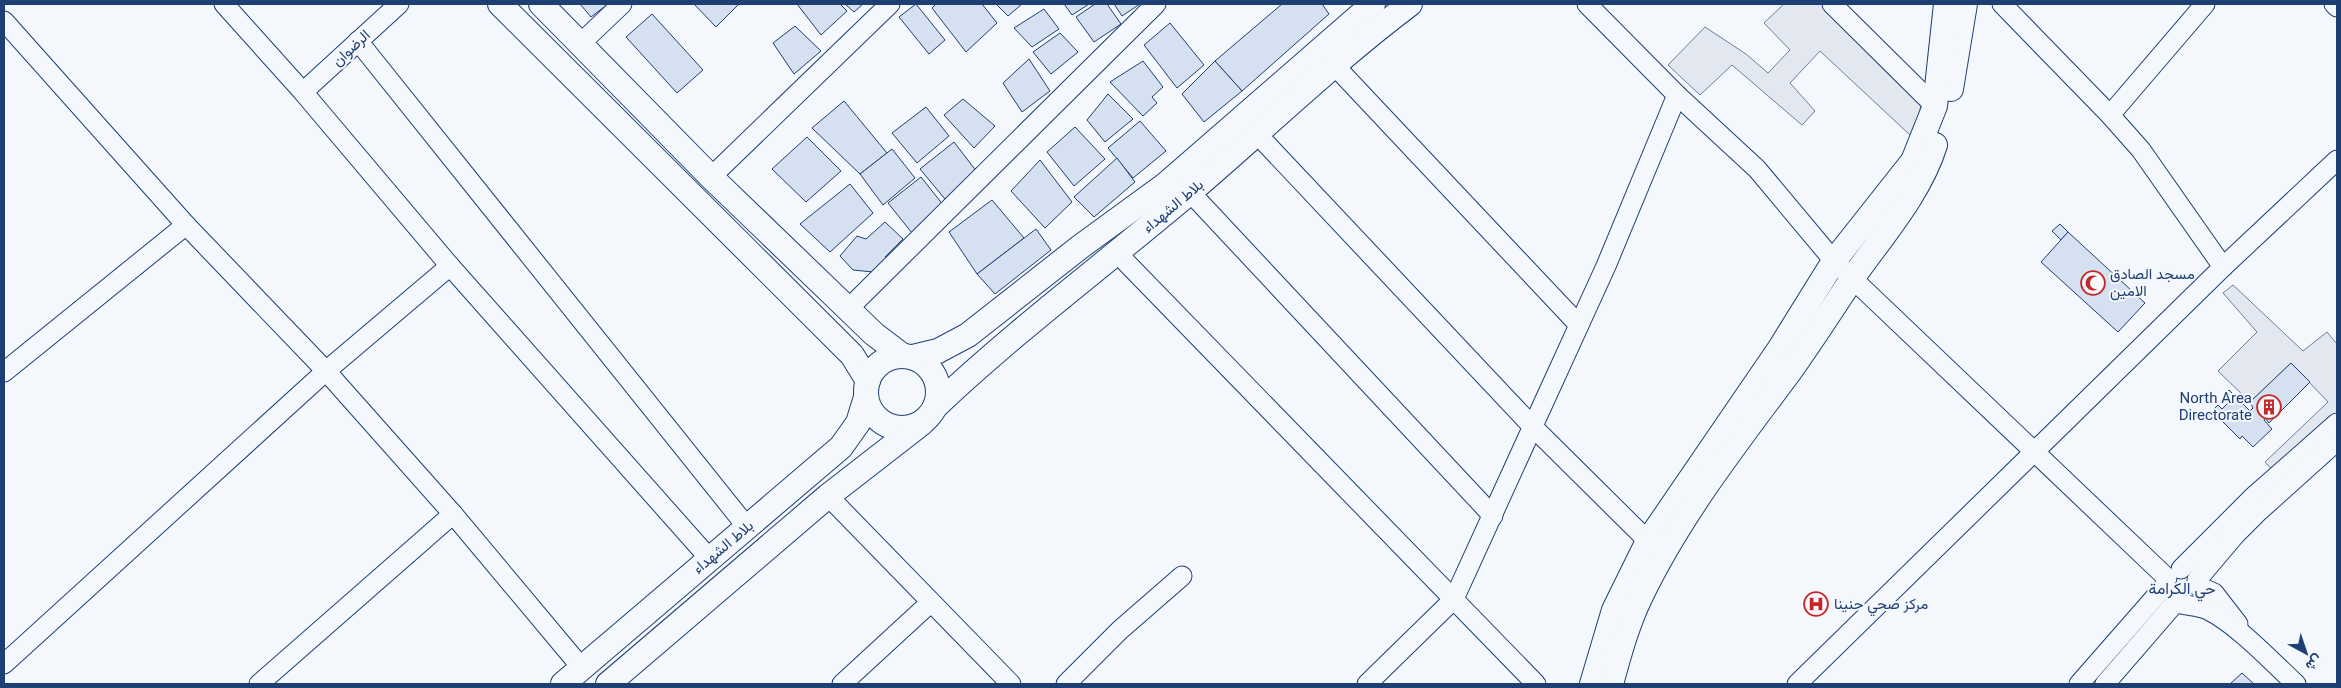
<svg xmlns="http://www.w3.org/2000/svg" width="2341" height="688" font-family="Roboto,Vazirmatn,sans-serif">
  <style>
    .parking { fill: #e3e8f0; stroke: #687fa3 }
    .building { fill: #d5e0f0; stroke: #1d3f73 }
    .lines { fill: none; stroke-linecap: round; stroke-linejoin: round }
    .minor-casing { stroke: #1d3f73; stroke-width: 21 }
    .major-casing { stroke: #1d3f73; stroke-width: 26 }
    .minor { stroke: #f4f7fb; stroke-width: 19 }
    .major { stroke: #f4f7fb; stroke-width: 24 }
    .labels { text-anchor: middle; stroke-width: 4; stroke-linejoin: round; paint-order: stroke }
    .street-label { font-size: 15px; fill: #1d3f73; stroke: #f4f7fb }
    .poi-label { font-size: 15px; fill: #1d3f73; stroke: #f4f7fb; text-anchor: start }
    .neighbourhood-label { font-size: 16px; fill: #1d3f73; stroke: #f4f7fb }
  </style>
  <rect width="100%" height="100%" fill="#f4f7fb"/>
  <!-- parking -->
  <g class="parking">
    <polygon points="1784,4 1826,4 1923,97 1919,114 1910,135 1820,51 1790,83 1815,111 1802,125 1732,65 1700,95 1668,65 1705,27 1746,54 1768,73 1790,50 1764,23"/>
    <polygon points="2233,285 2303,351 2327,332 2337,344 2337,420 2274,472 2265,462 2328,402 2291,363 2250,402 2218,371 2257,332 2223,293"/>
  </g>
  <!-- building -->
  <g class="building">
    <polygon points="580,4 608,4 591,17"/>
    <polygon points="694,4 739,4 716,27"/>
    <polygon points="797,4 840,4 847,11 821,35"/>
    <polygon points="845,4 863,4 854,12"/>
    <polygon points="916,4 945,40 929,54 899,17"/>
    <polygon points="936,4 982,4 997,23 966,52 932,8"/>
    <polygon points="996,4 1022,4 1008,16"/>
    <polygon points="1064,4 1089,4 1072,15"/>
    <polygon points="1095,4 1107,4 1121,24 1094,42 1076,17"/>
    <polygon points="1114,4 1140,4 1122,16"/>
    <polygon points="1282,4 1322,4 1329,14 1242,91 1215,61"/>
    <polygon points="1044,9 1059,29 1032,47 1014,28"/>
    <polygon points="652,14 703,70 677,93 626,37"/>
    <polygon points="1170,23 1204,65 1177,88 1144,45"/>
    <polygon points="795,26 821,51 794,74 773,43"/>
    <polygon points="1060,33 1078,52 1051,74 1033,52"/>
    <polygon points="1029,59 1050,91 1022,112 1003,83"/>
    <polygon points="1143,61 1163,87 1152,97 1157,103 1143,116 1110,82"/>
    <polygon points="1215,61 1242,91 1204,122 1182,94"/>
    <polygon points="1108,94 1133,119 1105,142 1087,120"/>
    <polygon points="963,99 995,126 974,148 944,115"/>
    <polygon points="844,101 887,153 860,174 812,128"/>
    <polygon points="926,107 949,136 917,163 892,133"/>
    <polygon points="1140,121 1166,151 1133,178 1108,148"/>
    <polygon points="1075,127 1105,159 1074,186 1047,152"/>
    <polygon points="807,137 841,171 806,202 772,169"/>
    <polygon points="954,142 977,172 945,199 920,169"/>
    <polygon points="892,149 915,178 883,205 860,174"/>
    <polygon points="1117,158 1135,182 1094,217 1074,197"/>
    <polygon points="1040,160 1072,202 1045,228 1011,191"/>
    <polygon points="921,177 944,206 912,233 888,203"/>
    <polygon points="850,184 873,213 830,252 800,224"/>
    <polygon points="992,200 1024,238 977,274 949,232"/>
    <polygon points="885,222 903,239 885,257 889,261 873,272 853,270 840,256 857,236 866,239"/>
    <polygon points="2060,224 2068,232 2061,240 2052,231"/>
    <polygon points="1036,229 1051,250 995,294 977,274"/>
    <polygon points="2068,232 2145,303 2118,332 2041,262"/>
    <polygon points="2291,363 2310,382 2269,423 2265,418 2264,420 2272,429 2253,447 2242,436 2240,439 2212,411 2218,405 2222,409 2230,401 2224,395 2229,390 2250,411 2253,408 2250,402"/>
    <polygon points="2242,673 2254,684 2230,684"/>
  </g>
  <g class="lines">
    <!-- minor casing -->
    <g class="minor-casing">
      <g id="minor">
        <polyline points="224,4 303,92 450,266 709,558"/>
        <polyline points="1587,4 1677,95 1757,169 1834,261 2167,578"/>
        <polyline points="1832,4 1935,106"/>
        <polyline points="2002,4 2110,115 2141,150 2223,267"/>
        <polyline points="2334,4 2337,7"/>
        <polyline points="4,21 186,225 326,371 453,514 581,667"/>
        <polyline points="358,41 747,527"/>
        <polyline points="580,44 622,4"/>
        <polyline points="1335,66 1579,325"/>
        <polyline points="303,92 399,4"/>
        <polyline points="2110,115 2205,4"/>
        <polyline points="1257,134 1533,427 1648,541"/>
        <polyline points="711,177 890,4"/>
        <polyline points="1190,192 1493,516"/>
        <polyline points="1117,253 1536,684"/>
        <polyline points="848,309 1156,4"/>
        <polyline points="4,372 186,225"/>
        <polyline points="828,496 1011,684"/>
        <polyline points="2181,569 2253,497 2337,423"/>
        <polyline points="2197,580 2235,535 2257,513 2337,441"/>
        <polyline points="2198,586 2214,593 2238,624"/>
        <path d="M2181,604c9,2 19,2 27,6 30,15 63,51 88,74"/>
        <polyline points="4,664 326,371 450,266"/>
        <polyline points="259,684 453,514"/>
        <polyline points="842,684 930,603"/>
        <polyline points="1066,684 1120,630 1182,576"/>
        <polyline points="1367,684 1454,599 1606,266 1677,95"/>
        <polyline points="1797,684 2223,267 2337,160"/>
        <polyline points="2079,684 2164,587"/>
        <polyline points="2105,684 2175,603"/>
      </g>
    </g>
    <!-- major casing -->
    <g class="major-casing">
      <g id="major">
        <polyline points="500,4 852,355 868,381"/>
        <polyline points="541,4 711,177 874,334 903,356"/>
        <polyline points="1951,89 1965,4"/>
        <circle cx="902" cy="392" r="36"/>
        <polyline points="913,357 938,351 968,335 1080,247 1165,185 1373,4"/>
        <path d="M935,407c80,-76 170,-143 254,-214 74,-63 144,-131 221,-189"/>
        <polyline points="563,684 841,447 858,423 866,397"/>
        <polyline points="608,684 828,496 922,423"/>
        <polyline points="1592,684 1614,610 1648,541 1780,348 1834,261 1913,161 1935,106 1946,4"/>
        <path d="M1611,684c8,-29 16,-59 29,-86 38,-80 95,-153 148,-224 23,-32 44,-65 66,-98 29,-41 66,-83 81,-131"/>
      </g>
    </g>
    <!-- minor -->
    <use href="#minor" class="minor"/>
    <!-- major -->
    <use href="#major" class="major"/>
  </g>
  <!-- icons -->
  <defs>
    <g id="mosque-ring" transform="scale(1.25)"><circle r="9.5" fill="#f4f7fb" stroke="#c62828" stroke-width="1.5"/><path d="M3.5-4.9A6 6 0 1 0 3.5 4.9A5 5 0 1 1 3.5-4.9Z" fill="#c62828"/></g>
    <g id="building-ring" transform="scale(1.25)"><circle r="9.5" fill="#f4f7fb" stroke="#c62828" stroke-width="1.5"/><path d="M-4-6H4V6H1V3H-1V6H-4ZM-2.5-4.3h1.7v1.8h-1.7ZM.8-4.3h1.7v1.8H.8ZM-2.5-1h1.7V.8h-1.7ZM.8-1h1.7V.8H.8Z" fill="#c62828"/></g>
    <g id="hospital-ring" transform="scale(1.25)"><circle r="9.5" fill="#f4f7fb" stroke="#c62828" stroke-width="1.5"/><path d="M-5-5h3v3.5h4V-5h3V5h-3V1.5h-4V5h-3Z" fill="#c62828"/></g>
  </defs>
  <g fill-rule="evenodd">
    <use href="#mosque-ring" x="2093" y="283"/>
    <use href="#building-ring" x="2269" y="407"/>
    <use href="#hospital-ring" x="1816" y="604"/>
  </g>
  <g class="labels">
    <!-- street labels -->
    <g class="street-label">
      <text transform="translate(351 48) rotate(-43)" y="5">الرضوان</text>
      <text transform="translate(1173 206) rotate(-40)" y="5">بلاط الشهداء</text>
      <text transform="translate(723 547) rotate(-40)" y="5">بلاط الشهداء</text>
    </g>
    <!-- poi labels -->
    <g class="poi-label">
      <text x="2110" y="279">مسجد الصادق<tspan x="2110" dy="17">الامين</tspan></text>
      <text x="2252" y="403" text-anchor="end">North Area<tspan x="2252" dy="17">Directorate</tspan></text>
      <text x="1834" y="609">مركز صحي حنينا</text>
    </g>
    <!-- neighbourhood labels -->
    <g class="neighbourhood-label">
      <text x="2182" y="594">حي الكرامة</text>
    </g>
  </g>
  <!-- border -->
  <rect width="2341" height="688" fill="none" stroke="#1d3f73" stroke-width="10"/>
  <!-- north arrow -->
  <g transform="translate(2306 653) rotate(140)" stroke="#f4f7fb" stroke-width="4" paint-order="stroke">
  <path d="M0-4L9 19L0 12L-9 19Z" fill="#1d3f73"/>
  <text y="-8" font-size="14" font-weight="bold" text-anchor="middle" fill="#1d3f73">ش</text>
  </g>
</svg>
